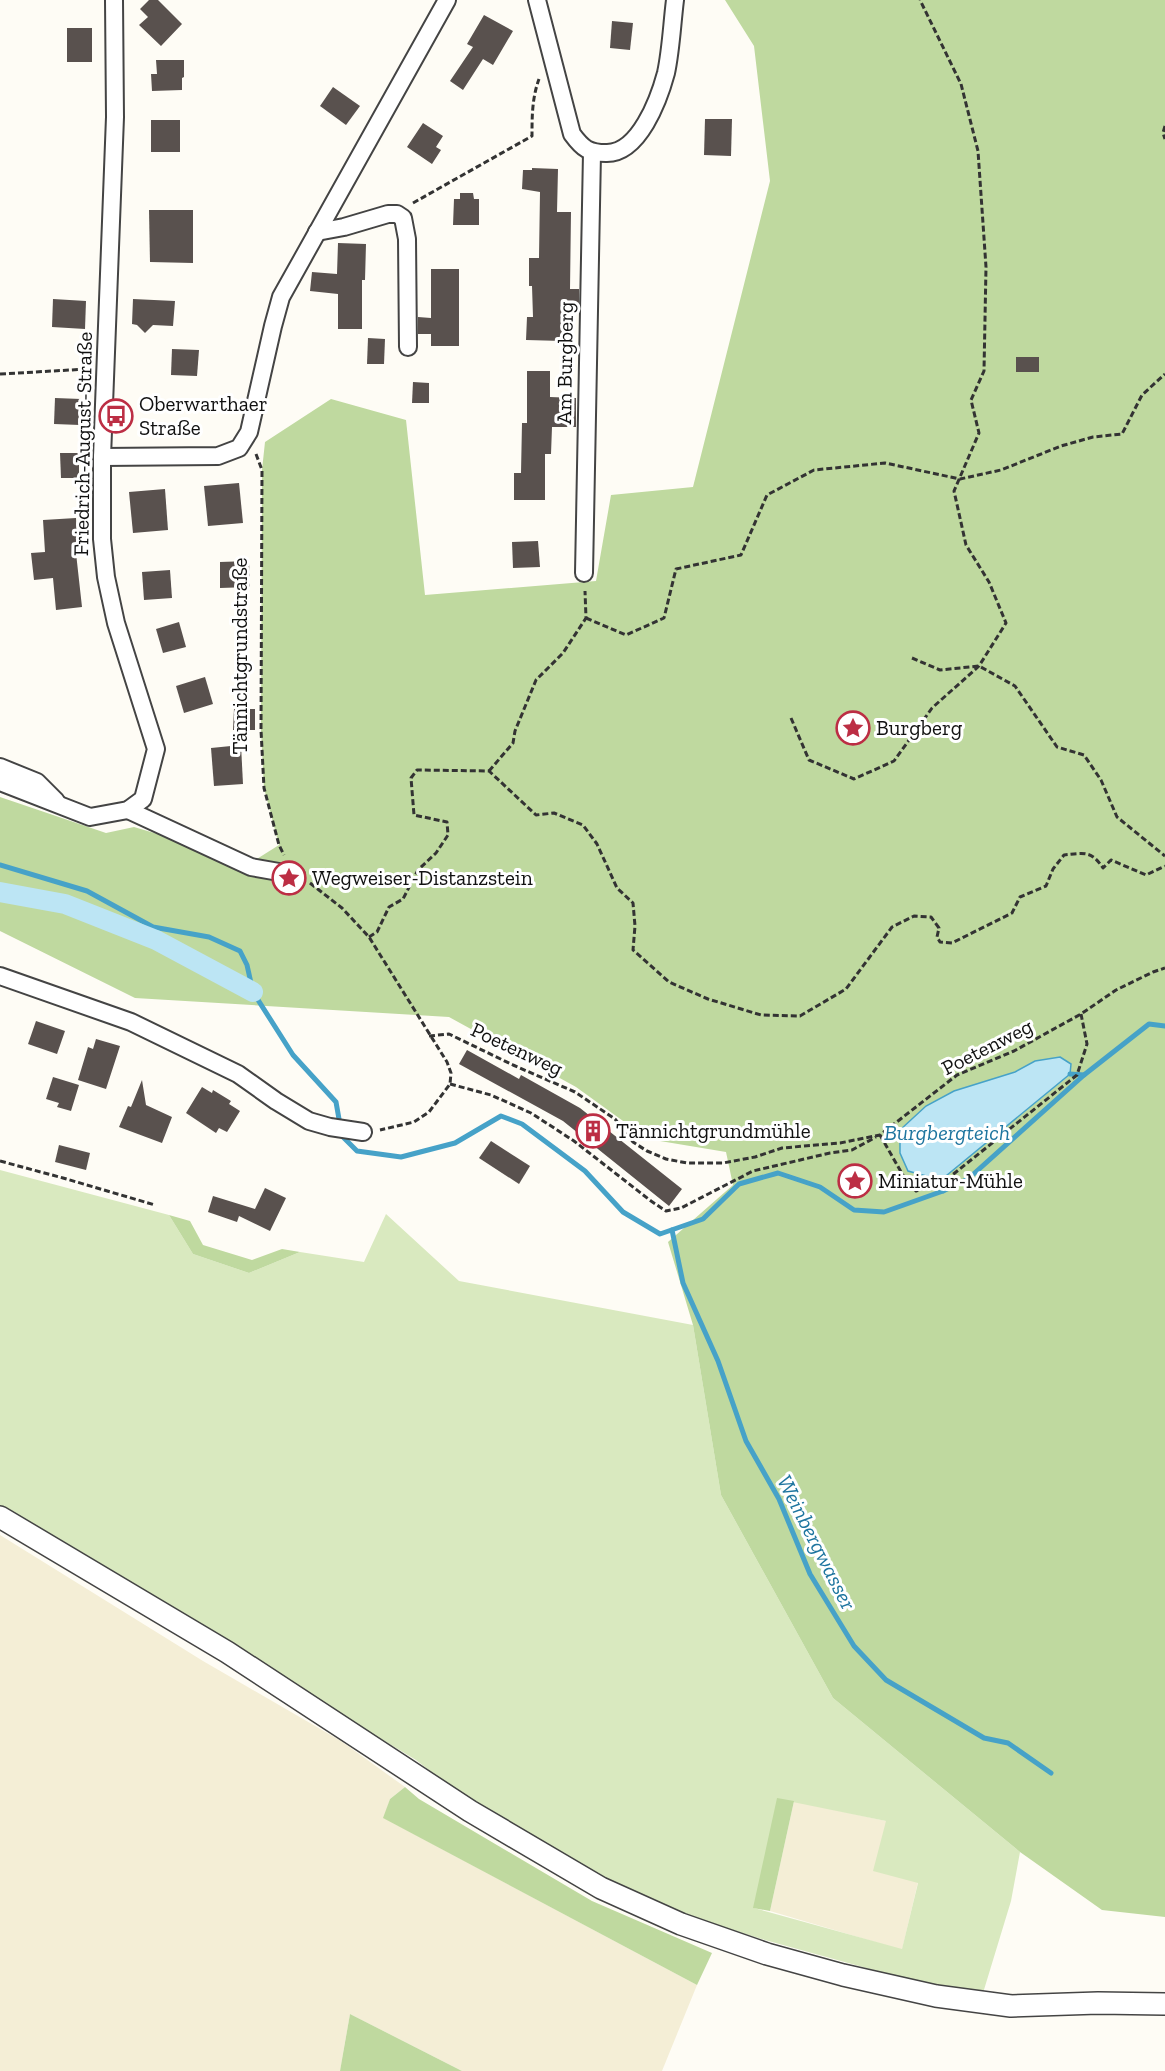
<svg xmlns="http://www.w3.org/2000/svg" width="1165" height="2071" font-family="'Zilla Slab',serif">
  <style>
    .farmland { fill: #f4eed6 }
    .green { fill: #d9e9bf; fill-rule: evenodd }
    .forest { fill: #bfd99f; fill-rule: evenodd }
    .water { fill: #bce5f4; stroke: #46a2c8; stroke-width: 1.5 }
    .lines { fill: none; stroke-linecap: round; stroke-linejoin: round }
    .stream { stroke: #46a2c8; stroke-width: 5 }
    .canal { stroke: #bce5f4; stroke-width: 20 }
    .building { fill: #59514e }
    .minor-casing { stroke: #444; stroke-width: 20 }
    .tertiary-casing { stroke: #444; stroke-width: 24 }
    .path { stroke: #333; stroke-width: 3; stroke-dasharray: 6 3; stroke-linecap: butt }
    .minor { stroke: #fff; stroke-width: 16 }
    .tertiary { stroke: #fff; stroke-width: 21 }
    .labels { text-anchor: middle; stroke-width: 6; stroke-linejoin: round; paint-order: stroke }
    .street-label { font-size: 21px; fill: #111; stroke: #fff }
    .poi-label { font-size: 21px; fill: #111; stroke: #fff; text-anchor: start }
    .water-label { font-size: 22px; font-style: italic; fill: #1e759f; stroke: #fff }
  </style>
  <rect width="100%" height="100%" fill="#fefcf5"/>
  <!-- farmland -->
  <g class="farmland">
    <polygon points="0,1535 203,1661 341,1741 405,1787 390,1799 384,1818 697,1985 662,2071 462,2071 350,2014 340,2071 0,2071"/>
    <polygon points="794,1801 886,1821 918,1882 902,1950 770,1911"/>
  </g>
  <!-- green -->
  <path class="green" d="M0,1170l169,45 24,39 56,19 51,-21 64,10 22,-48 73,67 234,44 28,170 112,203 187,154 -9,49 -28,92 -77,-14 -141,-39 -83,-26 -73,-34 -63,-35 -84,-49 -46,-36 -416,-251zM778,1799l108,22 -13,50 45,12 -16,66 -148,-41z"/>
  <!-- forest -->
  <g class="forest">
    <path d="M725,0h440v1917l-63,-7 -82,-58 -187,-154 -112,-203 -28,-170 -25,-83 65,-57 -7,-33 -78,-13 -72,-52 -127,-70 -314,-19 -135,-67v-134l106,36 28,-6 118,35 27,-17 -15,-57 -3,-58 1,-260 3,-28 66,-43 75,21 19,175 171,-14 15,-86 82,-8 77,-306 -16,-135zM1060,1057l11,7 -1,11 -129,104 13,-88 61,-19 20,-11z"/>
    <polygon points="169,1215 190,1221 203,1245 252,1260 282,1249 300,1252 249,1273 193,1254"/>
    <polygon points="405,1787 419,1799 592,1901 712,1953 697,1985 383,1818 390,1799"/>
    <polygon points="777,1798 794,1801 770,1911 753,1908"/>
    <polygon points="350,2014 462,2071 340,2071"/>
  </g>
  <!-- water -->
  <polygon class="water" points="1060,1057 1071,1064 1070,1074 941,1180 908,1171 900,1153 900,1130 926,1106 954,1091 1015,1072 1035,1061"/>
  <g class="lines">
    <!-- stream -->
    <g class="stream">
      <polyline points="0,865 87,891 153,927 209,937 240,951 247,965 253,992 293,1055 336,1102 342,1136 357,1151 401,1157 455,1143 501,1116 522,1124 585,1171 623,1212 660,1234 703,1219 739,1184 778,1173 820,1187 854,1210 884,1212 943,1191 968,1179 1084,1075 1149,1024 1165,1026"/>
      <polyline points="1070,1074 1084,1075"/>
      <polyline points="941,1180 943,1191"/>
      <polyline points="672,1230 683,1283 718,1361 746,1441 779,1499 810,1574 854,1646 886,1680 984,1738 1008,1743 1051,1773"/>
    </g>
    <!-- canal -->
    <polyline class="canal" points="0,892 65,904 156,940 253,992"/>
  </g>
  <!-- building -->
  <g class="building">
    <polygon points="149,0 158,0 182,24 161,46 139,25 148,17 140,9"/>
    <polygon points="484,15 513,31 493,65 483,59 463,90 450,81 473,47 467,44"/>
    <polygon points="612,21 633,23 630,50 610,48"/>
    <rect x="67" y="28" width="25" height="34"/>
    <polygon points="156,60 184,60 184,77 182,78 182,90 152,91 151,74 157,74"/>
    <polygon points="333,87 360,106 346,125 320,106"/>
    <polygon points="705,119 732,119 731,156 704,155"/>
    <rect x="151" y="120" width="29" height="32"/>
    <polygon points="423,123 443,136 436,147 441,150 432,164 407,147"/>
    <polygon points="532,168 558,169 557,212 571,212 570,289 579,289 579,307 565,307 563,341 526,340 527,317 533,317 532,286 529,286 529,258 539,258 540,192 522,189 523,170 532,170"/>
    <polygon points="460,193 473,193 474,199 479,199 479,225 453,225 454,199 460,199"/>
    <polygon points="149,210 193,210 193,263 150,262"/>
    <polygon points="338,243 366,244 365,280 362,280 362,329 338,329 338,294 310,291 312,272 337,274"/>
    <polygon points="431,269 459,269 459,346 431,346 431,334 418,334 418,317 431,318"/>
    <polygon points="53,299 86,301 85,329 52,327"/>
    <polygon points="133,299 175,301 173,326 153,325 145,333 137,325 132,324"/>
    <polygon points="368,338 385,339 384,364 367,364"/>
    <polygon points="172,349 199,350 197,376 171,375"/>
    <rect x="1016" y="357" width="23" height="15"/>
    <polygon points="527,371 550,371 550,397 576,398 576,427 552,427 551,454 545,454 545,500 514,500 514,473 521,473 522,423 527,423"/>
    <polygon points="413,382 429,383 429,403 412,403"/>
    <polygon points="55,398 81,399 80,425 54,424"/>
    <polygon points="60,453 79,453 79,478 61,478"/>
    <polygon points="239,483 243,523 208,526 204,486"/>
    <polygon points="165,489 168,530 133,533 129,492"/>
    <polygon points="76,518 77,544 75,544 82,607 56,610 53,578 34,580 31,553 45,552 43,520"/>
    <polygon points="538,541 540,567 513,568 512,542"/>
    <polygon points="249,561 250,587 220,588 220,562"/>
    <polygon points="170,570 172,598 144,600 142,572"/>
    <polygon points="179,622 186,647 163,653 156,629"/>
    <polygon points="205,677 213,704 184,713 176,686"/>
    <polygon points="234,709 255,709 255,730 233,730"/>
    <polygon points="241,745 243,784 214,786 211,748"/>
    <polygon points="36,1021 65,1031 57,1054 28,1044"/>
    <polygon points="96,1039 120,1046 106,1089 78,1080 88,1047 93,1049"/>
    <polygon points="467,1050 519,1079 521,1075 580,1108 682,1189 669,1206 563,1121 459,1064"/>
    <polygon points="53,1077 79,1085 71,1111 57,1107 59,1103 46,1099"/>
    <polygon points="142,1080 146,1105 172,1117 162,1143 119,1127 128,1106 131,1107"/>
    <polygon points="202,1087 212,1093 213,1090 231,1101 229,1104 240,1111 227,1132 219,1128 216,1133 186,1113"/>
    <polygon points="491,1141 530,1166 519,1184 479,1158"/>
    <polygon points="59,1145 90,1153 86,1170 55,1162"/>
    <polygon points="265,1188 286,1198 270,1231 239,1216 237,1222 208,1212 213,1196 255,1209"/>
  </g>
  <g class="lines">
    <!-- minor casing -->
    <g class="minor-casing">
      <g id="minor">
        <path d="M537,0l35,134c11,15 17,19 34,19 33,1 53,-54 60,-80 5,-23 6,-49 9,-73"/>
        <polyline points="317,232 344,227 388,214 397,214 403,218 407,239 408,347"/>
        <polyline points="102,457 218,456 239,448 249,432 273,326 281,297 447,0"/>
        <polyline points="584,573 592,153"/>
        <polyline points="0,767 37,782 56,801"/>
        <polyline points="0,782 90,817 128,810 143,799 156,749 116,623 106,577 102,539 102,457 115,117 114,0"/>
        <polyline points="128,810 251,867 296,875"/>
        <polyline points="0,976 131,1022 238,1074 276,1101 309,1121 330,1127 363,1132"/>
      </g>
    </g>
    <!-- tertiary casing -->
    <g class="tertiary-casing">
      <polyline id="tertiary" points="0,1517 227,1652 470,1811 601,1888 681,1924 767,1954 843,1975 936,1996 1011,2006 1098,2003 1165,2004"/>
    </g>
    <!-- path -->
    <g class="path">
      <polyline points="1165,126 1163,133 1165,139"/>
      <path d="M413,203l119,-67c0,-19 0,-38 7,-57"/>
      <polyline points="0,374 88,369"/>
      <polyline points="256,454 262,470 261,730 264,788 279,845 284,855"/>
      <polyline points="586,618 626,635 664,618 676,569 741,555 767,495 814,470 885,463 960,479 1001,470 1061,446 1093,437 1122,434 1142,395 1165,374"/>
      <polyline points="912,658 940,670 979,666 1015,686 1057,747 1084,755 1101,780 1117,817 1165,856"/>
      <polyline points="791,718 809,760 854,779 894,761 932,708 979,666 1006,623 989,582 966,545 954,491 979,433 971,400 984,371 986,267 978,151 961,84 920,0"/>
      <polyline points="489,771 513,743 515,731 536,680 563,653 586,618 585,591"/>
      <polyline points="310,883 342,908 369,937 447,1062 451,1073 450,1084 429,1112 414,1122 380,1130"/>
      <path d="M369,937l8,-5 12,-25 14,-8 15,-29 18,-17 12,-18 -1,-13 -33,-7 -3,-37 6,-8 72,1 47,44 18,-2 29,12 14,19 20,44 16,15 2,23 -2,24 36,32 39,17 53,16 39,1 46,-27 46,-62 22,-11 17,1 8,11 -2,9 3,5 12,1 60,-30 8,-16 26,-11 7,-17 11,-14c20,-2 27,-5 39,13l8,-8 35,15 19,-9"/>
      <polyline points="429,1036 449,1034 513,1065 575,1092 615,1119 633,1142 647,1151 666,1159 687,1163 723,1163 755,1157 782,1148 840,1143 880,1135 957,1075 1014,1051 1081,1014 1116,990 1153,972 1165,968"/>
      <polyline points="450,1084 491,1095 531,1113 574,1141 651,1201 666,1211 681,1208 753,1171 830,1153 852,1150 876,1137"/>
      <polyline points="880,1135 904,1177 916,1191 946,1180 1077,1075 1087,1044 1081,1014"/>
      <polyline points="0,1161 63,1178 155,1205"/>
    </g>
    <!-- minor -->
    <use href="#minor" class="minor"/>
    <!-- tertiary -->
    <use href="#tertiary" class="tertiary"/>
  </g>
  <!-- icons -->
  <defs>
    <g id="bus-ring" transform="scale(1.725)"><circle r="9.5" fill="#fff" stroke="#bc2e44" stroke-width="1.5"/><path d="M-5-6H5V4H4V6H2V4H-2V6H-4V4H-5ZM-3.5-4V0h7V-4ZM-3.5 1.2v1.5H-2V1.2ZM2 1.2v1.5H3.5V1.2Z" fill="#bc2e44"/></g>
    <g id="sight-ring" transform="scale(1.725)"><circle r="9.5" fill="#fff" stroke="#bc2e44" stroke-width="1.5"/><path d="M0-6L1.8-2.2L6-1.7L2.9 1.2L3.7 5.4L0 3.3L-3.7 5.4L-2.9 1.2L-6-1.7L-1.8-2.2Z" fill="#bc2e44"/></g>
    <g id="building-ring" transform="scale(1.725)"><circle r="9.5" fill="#fff" stroke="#bc2e44" stroke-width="1.5"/><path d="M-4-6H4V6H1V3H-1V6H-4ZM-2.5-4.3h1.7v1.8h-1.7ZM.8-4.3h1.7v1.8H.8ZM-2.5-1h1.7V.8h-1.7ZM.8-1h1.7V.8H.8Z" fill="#bc2e44"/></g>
  </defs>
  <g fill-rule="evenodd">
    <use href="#bus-ring" x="116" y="416"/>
    <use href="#sight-ring" x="853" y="728"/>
    <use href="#sight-ring" x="289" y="878"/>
    <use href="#building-ring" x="593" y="1131"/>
    <use href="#sight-ring" x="855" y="1181"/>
  </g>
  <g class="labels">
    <!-- street labels -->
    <g class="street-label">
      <text transform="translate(565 363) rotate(-89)" y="7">Am Burgberg</text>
      <text transform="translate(83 444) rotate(-89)" y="7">Friedrich-August-Straße</text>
      <text transform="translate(240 656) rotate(-90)" y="7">Tännichtgrundstraße</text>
      <text transform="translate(987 1047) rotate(-27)" y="7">Poetenweg</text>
      <text transform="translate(517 1049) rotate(25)" y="7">Poetenweg</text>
    </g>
    <!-- poi labels -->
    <g class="poi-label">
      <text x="139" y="411">Oberwarthaer<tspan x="139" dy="24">Straße</tspan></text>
      <text x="876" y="735">Burgberg</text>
      <text x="312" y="885">Wegweiser-Distanzstein</text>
      <text x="616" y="1138">Tännichtgrundmühle</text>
      <text x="878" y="1188">Miniatur-Mühle</text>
    </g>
    <!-- water labels -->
    <g class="water-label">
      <text x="947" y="1140">Burgbergteich</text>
      <text transform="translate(817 1542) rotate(63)" y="8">Weinbergwasser</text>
    </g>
  </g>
</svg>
